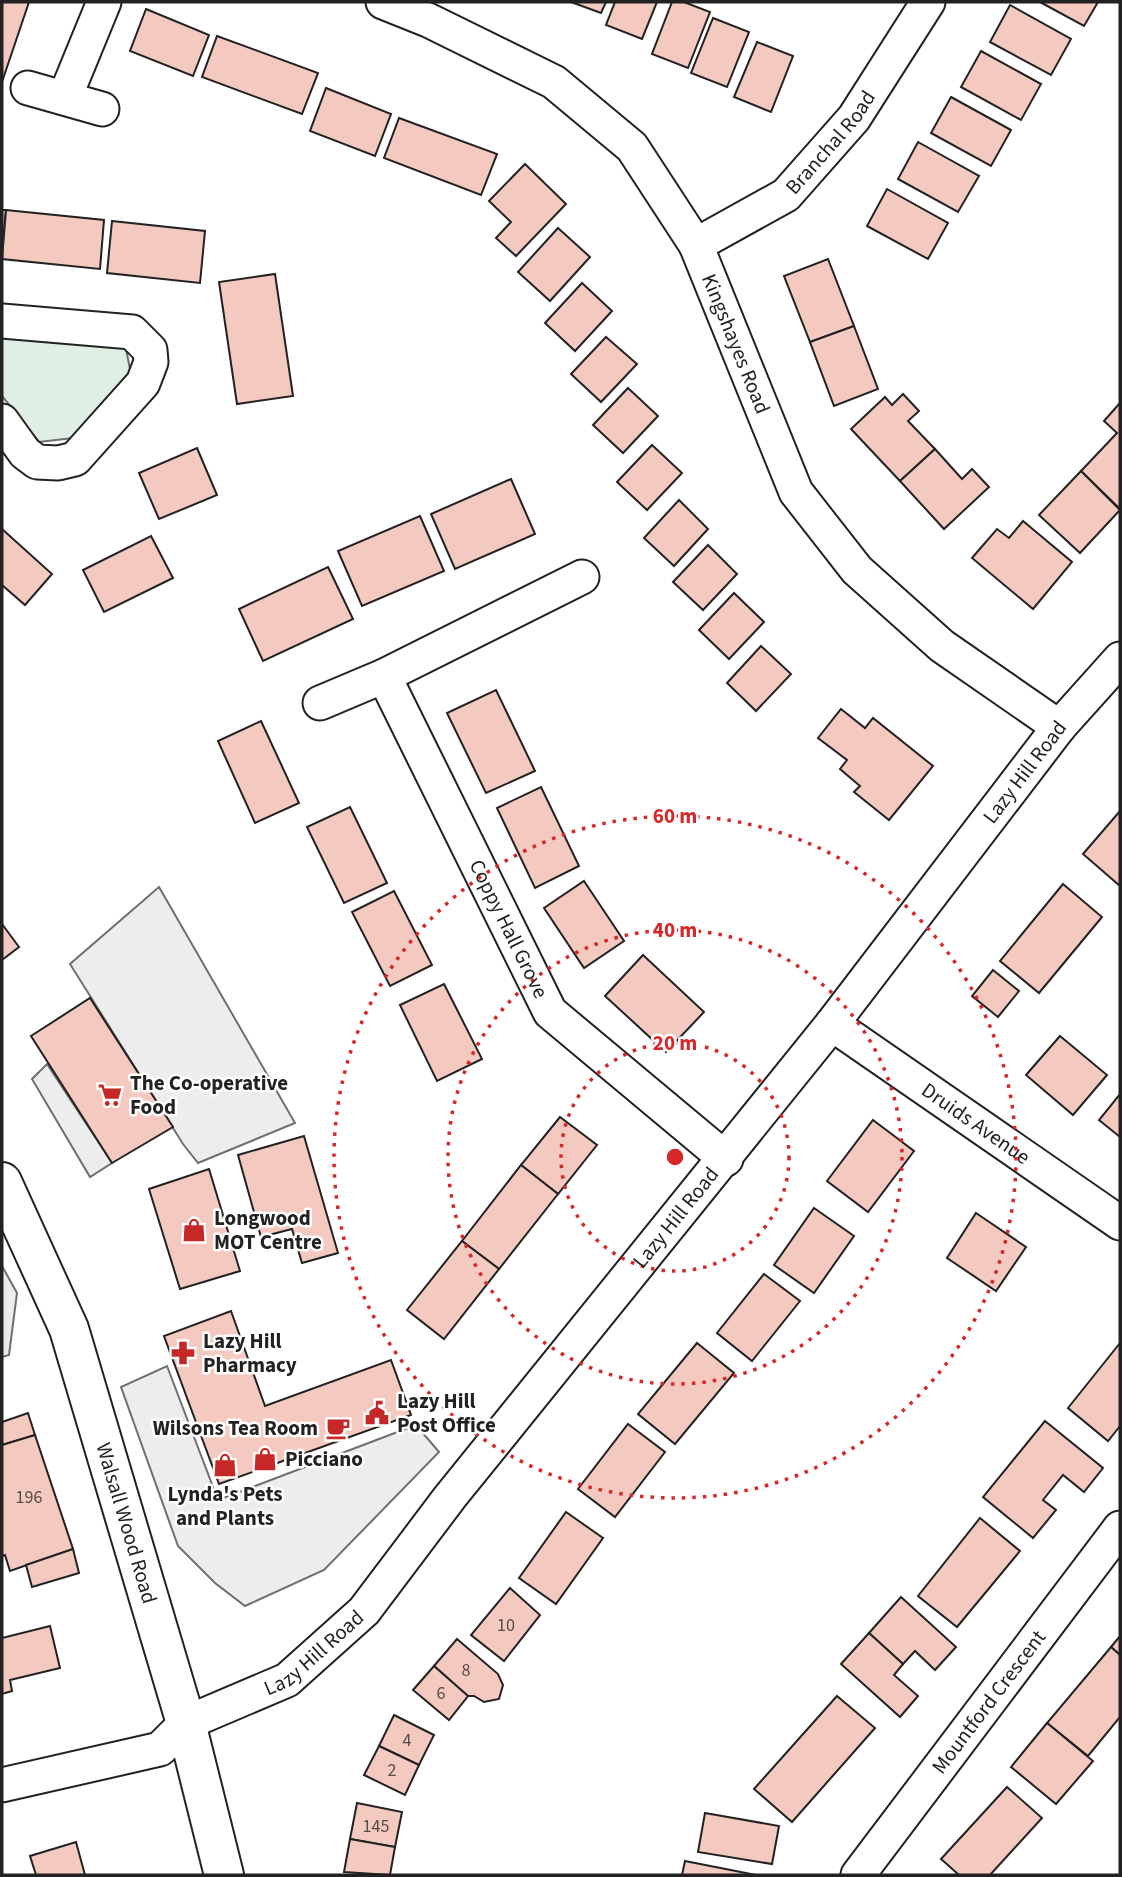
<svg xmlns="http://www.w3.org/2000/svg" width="1122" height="1877" font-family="'Source Sans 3',sans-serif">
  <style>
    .green { fill: #e0efe3; stroke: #6f6f6f; stroke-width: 2 }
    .parking { fill: #ededed; stroke: #6f6f6f; stroke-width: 2 }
    .building { fill: #f3c9c0; stroke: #222; stroke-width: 2 }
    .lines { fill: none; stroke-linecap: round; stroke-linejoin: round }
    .minor-casing { stroke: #222; stroke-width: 37 }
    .tertiary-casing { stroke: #222; stroke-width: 42 }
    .minor { stroke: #fff; stroke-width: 33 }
    .tertiary { stroke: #fff; stroke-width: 38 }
    .ring { fill: none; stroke: #d62828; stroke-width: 3.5; stroke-dasharray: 3.5 7 }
    .labels { text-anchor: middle; stroke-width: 5; stroke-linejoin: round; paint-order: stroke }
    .number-label { font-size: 18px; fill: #564c4a }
    .street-label { font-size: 21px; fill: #222; stroke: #fff }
    .poi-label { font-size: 21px; font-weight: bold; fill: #222; stroke: #fff; text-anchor: start }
    .centre { fill: #d62828; stroke: #fff; stroke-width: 3.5 }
    .ring-label { font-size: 21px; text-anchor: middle; font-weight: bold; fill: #d62828; stroke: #fff; stroke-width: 5; stroke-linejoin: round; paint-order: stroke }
  </style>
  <rect width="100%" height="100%" fill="#fff"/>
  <!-- green -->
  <polygon class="green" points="2,333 125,344 131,374 73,438 39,442 2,396"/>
  <!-- parking -->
  <g class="parking">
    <polygon points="159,887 295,1123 198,1163 183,1144 70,964"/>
    <polygon points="47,1064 112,1163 90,1177 32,1079"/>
    <polygon points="2,1266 17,1293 9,1355 2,1357"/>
    <polygon points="167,1366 218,1500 416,1425 439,1452 324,1570 245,1606 215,1583 178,1546 121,1387"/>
  </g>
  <!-- building -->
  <g class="building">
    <polygon points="2,2 29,2 2,82"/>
    <polygon points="571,2 606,2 601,13"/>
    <polygon points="615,2 657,2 642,39 606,25"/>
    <polygon points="672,2 684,2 710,12 688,68 652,54"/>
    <polygon points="1040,2 1098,2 1084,26"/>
    <polygon points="1010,5 1071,39 1051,75 990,42"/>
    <polygon points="146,9 209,35 193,76 130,51"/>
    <polygon points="713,18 749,32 727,87 691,73"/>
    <polygon points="217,36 318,73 302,114 202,77"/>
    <polygon points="757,42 793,56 771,112 734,97"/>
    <polygon points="981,51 1041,84 1021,120 961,87"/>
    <polygon points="326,88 391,114 375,156 310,131"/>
    <polygon points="951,97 1011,130 991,166 931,133"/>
    <polygon points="399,118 497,154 481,195 384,158"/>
    <polygon points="918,142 979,176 958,212 898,179"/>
    <polygon points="525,164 566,204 516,256 496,238 511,222 489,201"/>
    <polygon points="887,189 948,223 928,259 867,226"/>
    <polygon points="2,210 6,210 2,253"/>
    <polygon points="6,210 104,220 100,269 2,259"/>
    <polygon points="112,221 205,231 200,283 107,273"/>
    <polygon points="558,228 590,257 550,301 518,272"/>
    <polygon points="828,259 854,326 810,342 784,276"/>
    <polygon points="275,274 293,396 237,404 219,282"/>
    <polygon points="582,283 612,311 575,351 545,323"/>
    <polygon points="854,326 878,389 834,406 810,342"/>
    <polygon points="606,337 637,364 601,402 571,374"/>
    <polygon points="628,388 658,416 623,453 593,425"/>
    <polygon points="903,394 919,411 908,421 935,449 900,481 851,429 885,397 892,405"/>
    <polygon points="1119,404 1120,405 1120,509 1081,471 1117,433 1104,421"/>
    <polygon points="652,445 682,473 647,510 617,482"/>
    <polygon points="197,448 217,495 159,519 139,473"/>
    <polygon points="935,449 962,479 972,469 989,487 944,529 900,481"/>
    <polygon points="1081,471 1120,510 1080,553 1039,515"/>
    <polygon points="511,479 535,534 455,569 431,514"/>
    <polygon points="679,500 708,529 674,566 644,538"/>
    <polygon points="420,516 444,571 362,606 338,551"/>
    <polygon points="1023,521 1072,562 1033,609 972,558 997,529 1009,538"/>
    <polygon points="2,529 52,574 25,605 2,585"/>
    <polygon points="151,536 173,578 104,612 83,570"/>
    <polygon points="708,545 737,574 703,610 673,582"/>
    <polygon points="328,567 353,619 263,661 239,609"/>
    <polygon points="734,593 764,622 729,659 699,630"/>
    <polygon points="761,646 791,674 756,711 727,683"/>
    <polygon points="496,690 535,771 486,793 447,713"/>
    <polygon points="841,709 865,728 873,718 933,766 889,820 854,792 860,786 840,769 847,760 818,738"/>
    <polygon points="261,721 299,803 255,823 218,741"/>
    <polygon points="541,787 579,866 535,888 497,808"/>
    <polygon points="350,807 387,883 344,903 307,827"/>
    <polygon points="1120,811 1120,886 1083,854"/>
    <polygon points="584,881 624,941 584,968 544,908"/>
    <polygon points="1063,884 1102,917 1039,993 1000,961"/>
    <polygon points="394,891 432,965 390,986 352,912"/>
    <polygon points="2,924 19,947 2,960"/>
    <polygon points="643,955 704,1012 666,1052 605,996"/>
    <polygon points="993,970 1019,991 998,1017 972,996"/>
    <polygon points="444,984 482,1059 437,1081 400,1005"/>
    <polygon points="90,998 173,1127 112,1163 31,1036"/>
    <polygon points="1060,1036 1107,1075 1073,1115 1026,1075"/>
    <polygon points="1120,1094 1120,1137 1099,1120"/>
    <polygon points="560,1117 597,1145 558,1194 521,1165"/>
    <polygon points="873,1120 914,1151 868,1212 827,1181"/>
    <polygon points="304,1136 338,1253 302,1263 292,1229 261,1237 238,1155"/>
    <polygon points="521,1165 558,1194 499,1269 462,1241"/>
    <polygon points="209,1169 240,1271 180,1289 149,1189"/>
    <polygon points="814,1208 854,1236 814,1293 774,1265"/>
    <polygon points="976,1213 1026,1247 996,1291 947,1258"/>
    <polygon points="462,1241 499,1269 444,1339 407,1310"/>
    <polygon points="764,1274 800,1301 752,1361 717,1333"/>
    <polygon points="231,1311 265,1406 391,1360 411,1415 219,1484 164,1336"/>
    <polygon points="697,1343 734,1373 675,1444 638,1414"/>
    <polygon points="1120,1343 1120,1426 1108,1441 1068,1408"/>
    <polygon points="28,1413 35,1435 2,1445 2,1422"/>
    <polygon points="1045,1421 1103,1468 1084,1492 1063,1475 1043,1500 1056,1510 1033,1538 983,1497"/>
    <polygon points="628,1424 665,1452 615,1517 578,1489"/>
    <polygon points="35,1435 73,1549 10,1571 5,1555 2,1556 2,1445"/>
    <polygon points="566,1512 603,1538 556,1604 519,1578"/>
    <polygon points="980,1518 1020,1551 957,1627 918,1596"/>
    <polygon points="73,1549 79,1573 32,1587 26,1565"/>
    <polygon points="510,1588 540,1615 504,1661 471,1635"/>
    <polygon points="901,1597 956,1647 935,1670 915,1651 903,1664 869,1633"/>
    <polygon points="50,1626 60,1668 10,1680 12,1691 2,1694 2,1638"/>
    <polygon points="869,1633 903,1664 894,1675 918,1696 900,1717 841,1664"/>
    <polygon points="1120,1636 1120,1655 1111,1647"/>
    <polygon points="457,1639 498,1674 503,1685 499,1699 484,1702 474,1696 468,1696 434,1666"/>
    <polygon points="1111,1647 1120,1655 1120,1717 1088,1756 1047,1723"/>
    <polygon points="434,1666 468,1696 449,1720 413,1690"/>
    <polygon points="837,1696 875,1728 792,1822 754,1789"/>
    <polygon points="394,1715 434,1735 419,1765 379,1746"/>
    <polygon points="1047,1723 1093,1761 1056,1804 1011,1767"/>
    <polygon points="379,1746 419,1765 405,1795 364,1775"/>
    <polygon points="1007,1787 1042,1818 990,1875 959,1875 941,1859"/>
    <polygon points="357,1803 402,1812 395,1847 350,1839"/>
    <polygon points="705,1813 779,1826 772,1864 698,1852"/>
    <polygon points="350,1839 395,1847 390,1875 344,1872"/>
    <polygon points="76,1842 85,1875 36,1875 30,1856"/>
    <polygon points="685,1861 756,1875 682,1875"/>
  </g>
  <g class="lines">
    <!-- minor casing -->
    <g class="minor-casing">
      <g id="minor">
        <path id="s1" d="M383,2l45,18 126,62 78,65 64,98 100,247 61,78 85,76 117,81"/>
        <polyline points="28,88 102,109"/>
        <polyline points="65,97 104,2"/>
        <path id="s2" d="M696,245l90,-50 68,-77 74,-116"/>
        <polyline points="2,321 132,332 150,350 151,362 143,383 75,459 58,463 37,462 25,453 2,421"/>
        <path id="s3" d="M384,676l166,336 176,147"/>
        <polyline points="320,703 384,676 582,577"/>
        <path id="s4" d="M832,1024l288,199"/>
        <path id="s5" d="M2,1785l158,-36 26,-26 101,-43 77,-69 86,-114 382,-473 227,-297 61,-68"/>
        <path id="s6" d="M858,1875l262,-347"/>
      </g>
    </g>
    <!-- tertiary casing -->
    <g class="tertiary-casing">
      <g id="tertiary">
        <path id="s7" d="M2,1182l67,147 117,394 38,152"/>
      </g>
    </g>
    <!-- minor -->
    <use href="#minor" class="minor"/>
    <!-- tertiary -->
    <use href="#tertiary" class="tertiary"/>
  </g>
  <!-- distance rings -->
  <g class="ring">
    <circle cx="675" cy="1157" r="114"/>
    <circle cx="675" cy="1157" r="227"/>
    <circle cx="675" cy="1157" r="341"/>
  </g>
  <!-- icons -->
  <defs>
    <g id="supermarket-bare" transform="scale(1.89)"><path d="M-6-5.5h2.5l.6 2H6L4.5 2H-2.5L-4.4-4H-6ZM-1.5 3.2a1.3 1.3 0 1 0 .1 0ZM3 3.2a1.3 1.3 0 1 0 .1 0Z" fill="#c62828" stroke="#fff" stroke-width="2.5" paint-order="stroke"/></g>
    <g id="shop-bare" transform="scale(1.89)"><path d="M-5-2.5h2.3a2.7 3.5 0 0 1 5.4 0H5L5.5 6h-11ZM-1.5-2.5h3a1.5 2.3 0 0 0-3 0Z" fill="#c62828" stroke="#fff" stroke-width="2.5" paint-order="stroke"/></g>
    <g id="pharmacy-bare" transform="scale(1.89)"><path d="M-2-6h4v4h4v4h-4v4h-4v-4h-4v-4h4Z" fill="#c62828" stroke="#fff" stroke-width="2.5" paint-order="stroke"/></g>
    <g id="civic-bare" transform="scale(1.89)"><path d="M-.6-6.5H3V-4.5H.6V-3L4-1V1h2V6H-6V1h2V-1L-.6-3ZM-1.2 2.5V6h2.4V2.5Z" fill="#c62828" stroke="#fff" stroke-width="2.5" paint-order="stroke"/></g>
    <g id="cafe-bare" transform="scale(1.89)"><path d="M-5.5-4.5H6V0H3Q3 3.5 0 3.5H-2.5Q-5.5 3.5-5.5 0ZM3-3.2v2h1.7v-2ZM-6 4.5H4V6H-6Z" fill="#c62828" stroke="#fff" stroke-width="2.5" paint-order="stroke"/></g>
  </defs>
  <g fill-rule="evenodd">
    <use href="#supermarket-bare" x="110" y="1095"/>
    <use href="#shop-bare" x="194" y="1230"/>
    <use href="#pharmacy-bare" x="183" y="1353"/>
    <use href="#civic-bare" x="377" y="1413"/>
    <use href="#cafe-bare" x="338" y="1428"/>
    <use href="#shop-bare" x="265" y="1459"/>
    <use href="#shop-bare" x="225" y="1465"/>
  </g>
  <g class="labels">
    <!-- number labels -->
    <g class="number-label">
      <text x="29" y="1503">196</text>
      <text x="506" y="1631">10</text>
      <text x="466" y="1676">8</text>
      <text x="441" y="1699">6</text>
      <text x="407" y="1746">4</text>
      <text x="392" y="1776">2</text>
      <text x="376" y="1832">145</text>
    </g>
    <!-- street labels -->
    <g class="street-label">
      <text dy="7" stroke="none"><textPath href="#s2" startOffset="172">Branchal Road</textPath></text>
      <text dy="7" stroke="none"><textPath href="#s1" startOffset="514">Kingshayes Road</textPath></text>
      <text dy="7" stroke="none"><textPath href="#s5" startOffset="1480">Lazy Hill Road</textPath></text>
      <text dy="7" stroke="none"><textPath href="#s3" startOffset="282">Coppy Hall Grove</textPath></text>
      <text dy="7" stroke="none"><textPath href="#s4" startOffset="175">Druids Avenue</textPath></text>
      <text dy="7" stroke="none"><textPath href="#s5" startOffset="914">Lazy Hill Road</textPath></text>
      <text dy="7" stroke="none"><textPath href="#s7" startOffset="364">Walsall Wood Road</textPath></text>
      <text dy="7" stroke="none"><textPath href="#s5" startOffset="346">Lazy Hill Road</textPath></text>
      <text dy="7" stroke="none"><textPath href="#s6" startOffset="217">Mountford Crescent</textPath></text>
    </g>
    <!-- poi labels -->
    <g class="poi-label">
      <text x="130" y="1090">The Co-operative<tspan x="130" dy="24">Food</tspan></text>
      <text x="214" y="1225">Longwood<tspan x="214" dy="24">MOT Centre</tspan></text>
      <text x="203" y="1348">Lazy Hill<tspan x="203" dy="24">Pharmacy</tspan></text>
      <text x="397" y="1408">Lazy Hill<tspan x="397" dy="24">Post Office</tspan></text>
      <text x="318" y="1435" text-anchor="end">Wilsons Tea Room</text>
      <text x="285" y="1466">Picciano</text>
      <text x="225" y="1501" text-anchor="middle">Lynda's Pets<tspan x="225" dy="24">and Plants</tspan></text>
    </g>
  </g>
  <circle cx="675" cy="1157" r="10" class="centre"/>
  <g class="ring-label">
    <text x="675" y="823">60 m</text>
    <text x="675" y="937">40 m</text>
    <text x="675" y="1050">20 m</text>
  </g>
  <!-- border -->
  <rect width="1122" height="1877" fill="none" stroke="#222222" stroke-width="7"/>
</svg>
